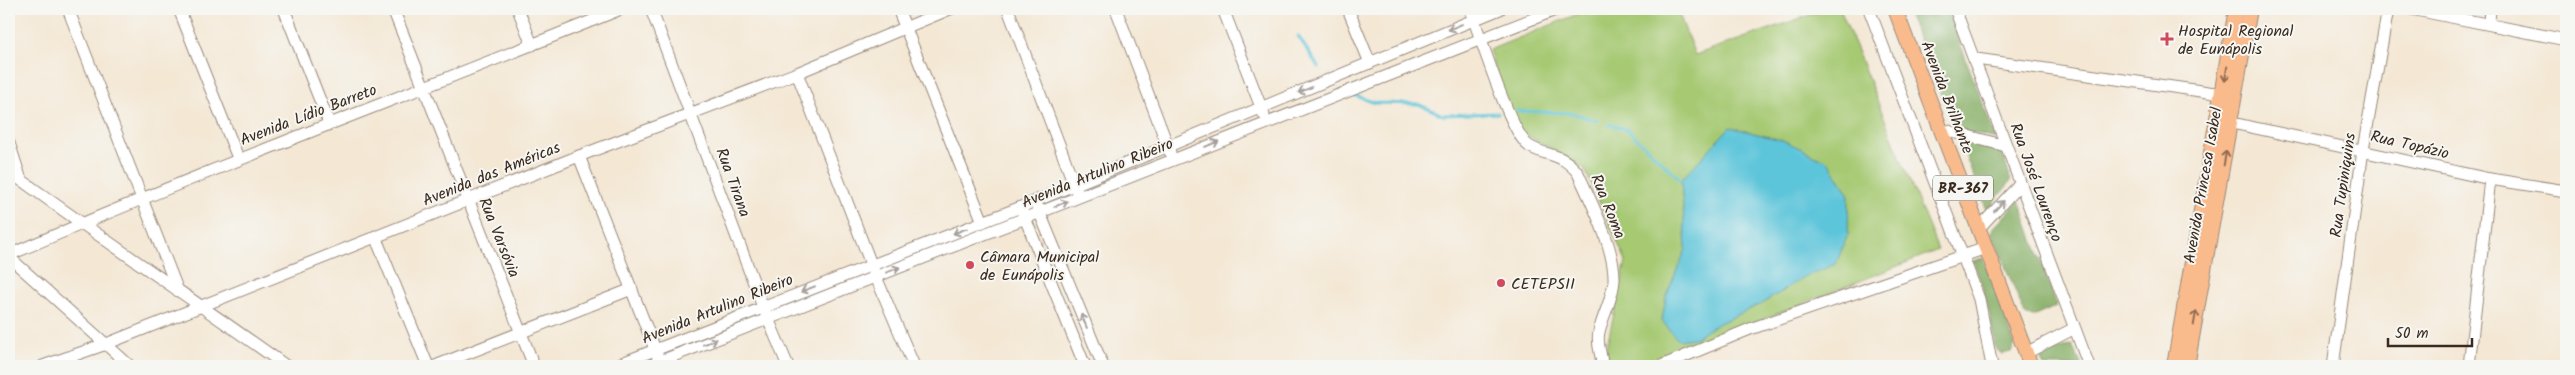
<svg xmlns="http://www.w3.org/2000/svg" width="2575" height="375" font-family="Kalam,sans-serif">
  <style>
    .green { fill: #a6c972; stroke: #707a48 }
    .forest { fill: #84ad64; stroke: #606c41 }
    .water { fill: #5dc5da; stroke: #4c787c }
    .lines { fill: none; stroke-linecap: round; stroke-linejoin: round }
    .stream { stroke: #5dc5da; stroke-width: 3 }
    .minor-casing { stroke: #98897a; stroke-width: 13 }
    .major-casing { stroke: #98897a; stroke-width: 16 }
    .minor { stroke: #fff; stroke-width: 11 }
    .major { stroke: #fabb8c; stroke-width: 14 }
    .oneway { stroke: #a79f9a }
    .oneway2 { stroke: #916b50 }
    .poi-dot { fill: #d1495b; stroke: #f6f6f2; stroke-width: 2 }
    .labels { text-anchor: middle; stroke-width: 4; stroke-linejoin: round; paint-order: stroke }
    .shield { fill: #f6f6f2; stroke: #73675e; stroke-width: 1 }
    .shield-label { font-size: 15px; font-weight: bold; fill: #3b2a1e }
    .poi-label { font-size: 16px; fill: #3b2a1e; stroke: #f6f6f2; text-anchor: start }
    .street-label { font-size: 16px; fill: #3b2a1e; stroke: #f6f6f2 }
  </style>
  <rect width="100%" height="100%" fill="#f6f6f2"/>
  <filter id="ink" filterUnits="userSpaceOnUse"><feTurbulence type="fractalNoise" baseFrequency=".02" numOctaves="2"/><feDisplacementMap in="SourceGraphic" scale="10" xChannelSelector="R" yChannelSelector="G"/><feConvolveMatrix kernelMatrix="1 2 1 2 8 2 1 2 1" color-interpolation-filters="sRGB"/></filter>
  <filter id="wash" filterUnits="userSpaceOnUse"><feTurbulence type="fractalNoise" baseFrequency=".0096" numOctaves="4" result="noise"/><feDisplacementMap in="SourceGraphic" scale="20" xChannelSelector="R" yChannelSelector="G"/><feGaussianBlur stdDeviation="1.12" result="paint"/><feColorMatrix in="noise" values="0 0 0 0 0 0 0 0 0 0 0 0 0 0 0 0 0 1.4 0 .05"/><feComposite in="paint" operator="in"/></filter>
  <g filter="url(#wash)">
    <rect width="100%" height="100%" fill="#f4e8d5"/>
    <!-- green -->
    <polygon class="green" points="1590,9 1677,9 1695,55 1827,9 1840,9 1938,250 1645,366 1609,366 1606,349 1626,261 1584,168 1513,127 1489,50"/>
    <!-- forest -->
    <g class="forest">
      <polygon points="1906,9 1947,9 1996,139 1956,129"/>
      <polygon points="1959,139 2001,149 2011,181 1987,210"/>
      <polygon points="2019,200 2057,306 2035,316 2025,315 1991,231"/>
      <path d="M1983,258l32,87 -4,7 -9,2 -7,-6c-3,-31 -11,-58 -22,-87z"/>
      <polygon points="2072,345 2082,366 2044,366 2040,357"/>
    </g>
    <!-- water -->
    <polygon class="water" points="1730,127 1785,141 1829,162 1849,195 1848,234 1836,264 1804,277 1762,304 1715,325 1695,338 1678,340 1662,321 1666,296 1686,249 1681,180"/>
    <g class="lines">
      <!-- stream -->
      <g class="stream">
        <polyline points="1298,36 1319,68"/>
        <polyline points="1351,94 1375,103 1418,104 1443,115 1498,113"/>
        <polyline points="1517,111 1572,113 1597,121"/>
        <polyline points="1609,124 1628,130 1681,180"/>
        <polyline points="1695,366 1696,361"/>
      </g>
    </g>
  </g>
  <g filter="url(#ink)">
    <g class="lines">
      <!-- minor casing -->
      <g class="minor-casing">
        <g id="minor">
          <polyline points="68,9 178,291"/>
          <polyline points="179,9 238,158"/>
          <polyline points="284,9 329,123"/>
          <polyline points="393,9 534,366"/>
          <polyline points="518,9 532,45"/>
          <polyline points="651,9 763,307 788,366"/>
          <polyline points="898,9 983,222"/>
          <polyline points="1008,9 1077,192"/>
          <polyline points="1116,9 1170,152"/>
          <polyline points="1223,9 1264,115"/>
          <polyline points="1348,9 1370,63"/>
          <path d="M1470,9c10,26 40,124 59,137 20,12 31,5 49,27 13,29 37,75 36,107 -1,19 -11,34 -15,52 -3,13 3,22 3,34"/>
          <polyline points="1869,9 1979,299 1992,366"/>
          <polyline points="1955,9 2089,366"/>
          <polyline points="2411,9 2566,40"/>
          <polyline points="2489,23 2490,9"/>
          <polyline points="1975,63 1976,59 2229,95"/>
          <polyline points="797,73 876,277 914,366"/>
          <polyline points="2223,121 2490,179 2566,191"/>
          <polyline points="1941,129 2006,146"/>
          <polyline points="9,143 21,180"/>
          <polyline points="579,156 658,357"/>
          <path d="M9,171c91,67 185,129 277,195"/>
          <polyline points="1037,206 1103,366"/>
          <polyline points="1023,213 1085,366"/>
          <polyline points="1979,228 2020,184"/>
          <polyline points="375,236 428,366"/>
          <path d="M9,255c202,-88 408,-163 612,-246"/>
          <polyline points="9,257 130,366"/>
          <polyline points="2026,353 2073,329"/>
          <polyline points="43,366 106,344 579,156 797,73 950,9"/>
          <polyline points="435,366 632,289"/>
          <polyline points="614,366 1021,207 1500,9"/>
          <polyline points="648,366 1558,9"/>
          <polyline points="1661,366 1750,329 1986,248"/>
          <polyline points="2333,366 2363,150 2388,9"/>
          <polyline points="2469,366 2490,179"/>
        </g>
      </g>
      <!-- major casing -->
      <g class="major-casing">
        <g id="major">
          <polyline points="1895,9 2031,366"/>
          <polyline points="2174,366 2236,9"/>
          <polyline points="2187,366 2250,9"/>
        </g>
      </g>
      <!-- minor -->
      <use href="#minor" class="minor"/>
      <!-- major -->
      <use href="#major" class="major"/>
    </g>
    <!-- one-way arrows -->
    <defs><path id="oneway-shaft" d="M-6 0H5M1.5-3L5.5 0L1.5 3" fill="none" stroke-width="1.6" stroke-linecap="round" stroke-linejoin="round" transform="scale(1.25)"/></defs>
    <g class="oneway">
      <use href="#oneway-shaft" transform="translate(1455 27) rotate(157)"/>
      <use href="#oneway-shaft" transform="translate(1305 90) rotate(158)"/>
      <use href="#oneway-shaft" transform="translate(1212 144) rotate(-22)"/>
      <use href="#oneway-shaft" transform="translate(1061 204) rotate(-22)"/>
      <use href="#oneway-shaft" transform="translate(1999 206) rotate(-47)"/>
      <use href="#oneway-shaft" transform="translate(960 231) rotate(159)"/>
      <use href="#oneway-shaft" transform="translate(893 270) rotate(-21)"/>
      <use href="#oneway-shaft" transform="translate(808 289) rotate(159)"/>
      <use href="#oneway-shaft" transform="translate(1084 321) rotate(-112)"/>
      <use href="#oneway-shaft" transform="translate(710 342) rotate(-21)"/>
    </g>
    <g class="oneway2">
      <use href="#oneway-shaft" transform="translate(2226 74) rotate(99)"/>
      <use href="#oneway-shaft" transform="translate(2225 158) rotate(-80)"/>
      <use href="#oneway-shaft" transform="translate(2195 318) rotate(-80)"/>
    </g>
  </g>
  <!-- markers -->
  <g class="poi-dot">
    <path d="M2164.5 31.5h5v5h5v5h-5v5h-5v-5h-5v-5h5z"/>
    <circle cx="970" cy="265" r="5"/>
    <circle cx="1501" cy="283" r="5"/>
  </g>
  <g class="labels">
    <!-- shield labels -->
    <rect class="shield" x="1933" y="175.5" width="60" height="25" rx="4"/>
    <g class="shield-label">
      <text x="1963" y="193">BR-367</text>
    </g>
    <!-- poi labels -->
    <g class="poi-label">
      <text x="2178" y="36">Hospital Regional<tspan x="2178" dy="18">de Eunápolis</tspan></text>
      <text x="980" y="262">Câmara Municipal<tspan x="980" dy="18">de Eunápolis</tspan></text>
      <text x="1511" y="289">CETEPSII</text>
    </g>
    <!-- street labels -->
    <g class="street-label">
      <text transform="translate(1948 97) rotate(69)" y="6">Avenida Brilhante</text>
      <text transform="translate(308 114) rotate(-21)" y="6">Avenida Lídio Barreto</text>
      <text transform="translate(2410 144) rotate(13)" y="6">Rua Topázio</text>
      <text transform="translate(1097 172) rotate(-22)" y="6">Avenida Artulino Ribeiro</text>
      <text transform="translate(491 173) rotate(-22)" y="6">Avenida das Américas</text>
      <text transform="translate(734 182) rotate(70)" y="6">Rua Tirana</text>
      <text transform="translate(2037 182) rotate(70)" y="6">Rua José Lourenço</text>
      <text transform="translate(2202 185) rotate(-80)" y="6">Avenida Princesa Isabel</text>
      <text transform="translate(2342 185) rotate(-82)" y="6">Rua Tupiniquins</text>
      <text transform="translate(1609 206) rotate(68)" y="6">Rua Roma</text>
      <text transform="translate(500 237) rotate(68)" y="6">Rua Varsóvia</text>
      <text transform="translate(717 308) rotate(-22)" y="6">Avenida Artulino Ribeiro</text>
    </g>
  </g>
  <!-- margin -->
  <rect width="2575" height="375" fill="none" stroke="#f6f6f2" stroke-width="30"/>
  <!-- scale -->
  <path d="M2388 338v8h84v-8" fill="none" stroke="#3b2a1e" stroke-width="2.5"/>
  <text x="2395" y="338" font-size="15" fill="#3b2a1e" stroke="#f6f6f2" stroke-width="4" paint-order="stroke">50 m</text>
</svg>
